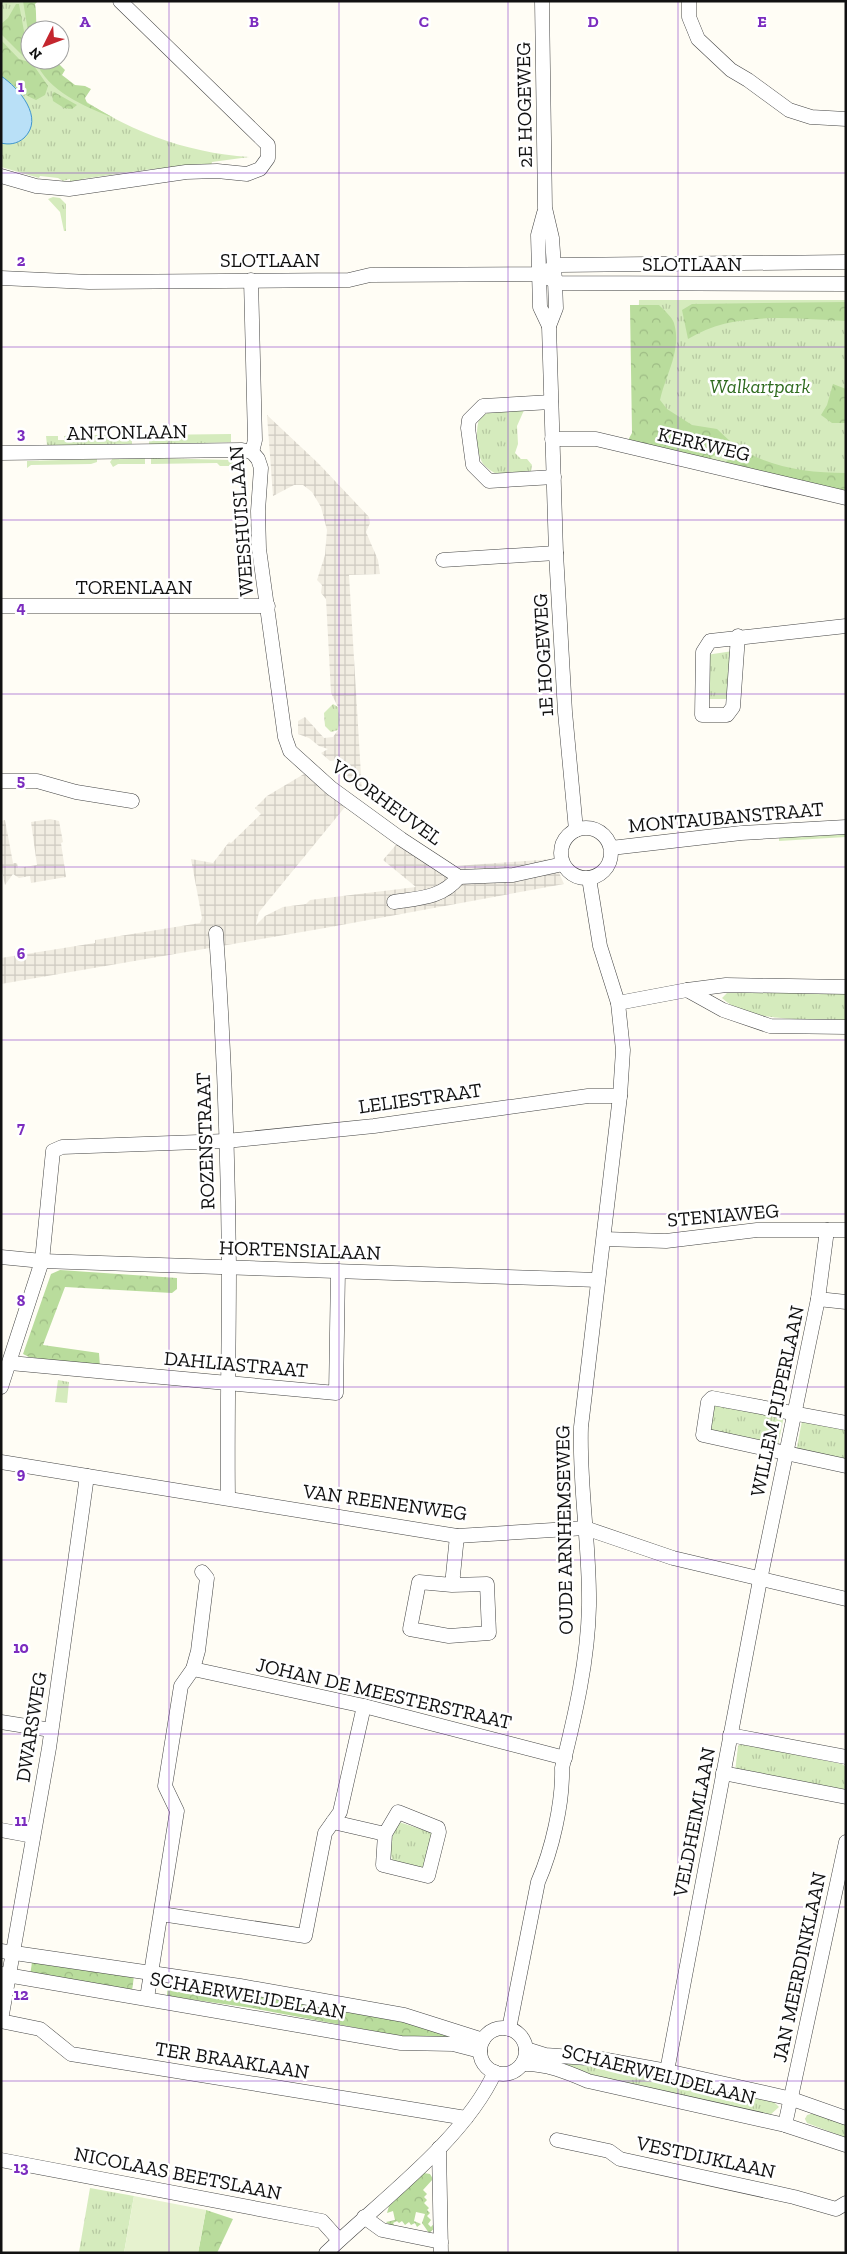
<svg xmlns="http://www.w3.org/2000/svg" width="847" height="2254" font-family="'Zilla Slab',serif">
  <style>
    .grass { fill: url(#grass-tufts) }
    .forest { fill: url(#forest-crowns) }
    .pitch { fill: #e6f2cf }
    .plaza { fill: url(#plaza-grid) }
    .water { fill: #b9e0f7; stroke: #3f96cf }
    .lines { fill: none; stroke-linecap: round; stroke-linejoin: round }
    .minor-casing { stroke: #444; stroke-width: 15 }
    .minor { stroke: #fff; stroke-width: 14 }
    .grid { fill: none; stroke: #7b2cbf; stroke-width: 1; stroke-opacity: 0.55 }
    .labels { text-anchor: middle; stroke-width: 5; stroke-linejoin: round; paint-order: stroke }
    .street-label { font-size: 20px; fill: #111; stroke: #fff }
    .park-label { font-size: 20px; font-style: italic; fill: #2f6b1f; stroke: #fff }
    .grid-label { font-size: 16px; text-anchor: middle; font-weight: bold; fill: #7b2cbf; stroke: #fff; stroke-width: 5; stroke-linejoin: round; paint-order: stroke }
  </style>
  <defs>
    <pattern id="grass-tufts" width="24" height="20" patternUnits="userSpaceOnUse" patternTransform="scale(1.25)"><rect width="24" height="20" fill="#d5ebbd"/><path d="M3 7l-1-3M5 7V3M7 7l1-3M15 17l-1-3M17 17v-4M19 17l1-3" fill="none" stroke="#b6c8a1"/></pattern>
    <pattern id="forest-crowns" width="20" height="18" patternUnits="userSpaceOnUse" patternTransform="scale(1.25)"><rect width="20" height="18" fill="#b9dc9c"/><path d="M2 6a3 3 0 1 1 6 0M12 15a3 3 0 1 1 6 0" fill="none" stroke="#9ebc85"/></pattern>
    <pattern id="plaza-grid" width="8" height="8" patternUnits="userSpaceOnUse" patternTransform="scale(1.25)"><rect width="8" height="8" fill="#f1ede2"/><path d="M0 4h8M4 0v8" fill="none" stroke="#cecac1"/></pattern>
  </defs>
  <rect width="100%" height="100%" fill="#fffdf5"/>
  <!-- grass -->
  <g class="grass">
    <path d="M1,1h27l2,59h7c9,14 21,21 34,31 51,38 114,62 178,66l-37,5 -1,4 -59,3 -70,10 -1,3h-11v-3l-7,2 -5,-3 -18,-2 -1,2 -38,-11z"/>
    <polygon points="53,197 60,198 66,204 66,231 64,231 60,212 48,199"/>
    <polygon points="639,300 846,300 846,493 636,441"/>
    <path d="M525,408l-8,18 1,18 -3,9 6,6h6l5,6 -1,6 -33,4c-5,-3 -10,-6 -14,-10 -8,-9 -9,-38 -4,-48l10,-5z"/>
    <polygon points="231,434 231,442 149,445 149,435"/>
    <polygon points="78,435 78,440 84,440 84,435 98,435 99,440 104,439 104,435 115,435 116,440 124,439 125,435 132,435 132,445 47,445 46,436 58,436 58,440 64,440 64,436"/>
    <polygon points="113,458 145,458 145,464 118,464 113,467 110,462"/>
    <polygon points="151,458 233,460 233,466 220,466 217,463 151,464"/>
    <polygon points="97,459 97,462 91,464 31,465 27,468 27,461"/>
    <polygon points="733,651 730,699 705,699 706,655"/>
    <polygon points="333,704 338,707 340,720 338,730 331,732 325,726 324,713"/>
    <polygon points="846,833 846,837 779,841 779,837"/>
    <path d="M795,991l51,1v28c-34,-1 -99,3 -124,-22l5,-5z"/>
    <polygon points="58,1380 69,1382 67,1403 55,1402"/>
    <polygon points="718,1404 784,1416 778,1445 718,1434 709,1429 713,1406"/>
    <polygon points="802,1421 846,1429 846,1462 796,1452"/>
    <polygon points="742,1743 842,1764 846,1767 846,1789 842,1792 735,1772 738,1746"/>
    <path d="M399,1822l34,11 -9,39 -30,-8c-7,-14 -2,-30 5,-42z"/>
    <polygon points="548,2058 596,2064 774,2102 779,2107 770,2115 590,2076"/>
    <polygon points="814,2113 846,2123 846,2138 807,2123 805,2119 807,2115"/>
    <polygon points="90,2188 134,2196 124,2253 79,2252"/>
  </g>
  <!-- forest -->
  <g class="forest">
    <path d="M23,1h15l-3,3c2,9 0,18 3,26h-8v13z"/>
    <polygon points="16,4 19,4 28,53 23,56 1,34 1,24 8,18"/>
    <path d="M1,40l18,19 13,4 16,23 -3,9 -9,5c-15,-6 -22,-15 -35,-24z"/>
    <path d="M35,60l21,1 9,9 -3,5 13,10 10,1 6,3 -6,9 2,5 27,15c-30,-12 -66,-26 -79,-58z"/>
    <polygon points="54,92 77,105 72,109 64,108 53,101 52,94"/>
    <path d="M846,302v19c-52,-2 -112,-11 -158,18l-6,-29 10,-6z"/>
    <path d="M630,305h29c5,5 13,12 15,18 8,27 -8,51 -14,77l7,9 25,16 25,4 15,14 -26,18 -79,-19 5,-9z"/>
    <polygon points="833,384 846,389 846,423 832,423 821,415 827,405"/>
    <path d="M742,450c32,18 67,23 104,23v21l-125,-29z"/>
    <polygon points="60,1270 177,1278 177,1289 172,1293 65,1287 43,1345 99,1353 100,1367 29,1357 23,1354 51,1274"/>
    <polygon points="32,1962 134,1976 132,1991 30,1976"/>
    <polygon points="168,1980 418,2024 440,2034 461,2039 405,2037 252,2008 167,1996"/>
    <polygon points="424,2173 430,2174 433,2179 423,2190 427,2194 424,2197 427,2200 424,2203 429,2208 427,2210 430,2213 427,2216 431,2220 428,2224 431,2227 437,2220 435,2228 429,2233 422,2223 425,2214 416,2212 414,2221 421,2224 417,2227 415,2223 411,2225 409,2222 405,2225 402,2221 399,2223 397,2221 393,2223 398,2231 386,2222 395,2220 393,2211 387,2213 389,2206"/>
    <polygon points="206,2210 233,2219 217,2253 198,2253"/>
  </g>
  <!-- pitch -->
  <polygon class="pitch" points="134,2196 206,2210 198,2253 124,2253"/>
  <!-- plaza -->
  <g class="plaza">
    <polygon points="267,415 319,464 369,517 370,523 366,532 378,560 380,574 349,575 362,792 345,778 337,760 330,761 321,753 328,749 319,746 309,738 298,734 298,721 305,717 324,738 333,737 338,730 340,720 338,707 331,693 326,599 321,593 322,585 317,580 325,555 327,530 321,507 312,492 303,485 294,485 273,496"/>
    <polygon points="304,774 345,807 259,912 256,925 265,916 283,907 306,904 310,900 416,887 383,860 401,839 442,867 553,859 564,884 325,928 1,984 1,958 95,943 95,940 200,923 202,918 191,859 213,863 229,842 231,843 261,814 255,808 267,796"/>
    <polygon points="50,819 59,821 63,842 61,843 66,877 31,883 30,876 19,878 13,874 5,885 1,867 1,821 5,820 13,863 17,863 18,868 37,865 31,822"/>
  </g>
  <!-- water -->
  <path class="water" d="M1,76c18,12 44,42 23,62 -7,6 -15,7 -23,5z"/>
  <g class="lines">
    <!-- minor casing -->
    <g class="minor-casing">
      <g id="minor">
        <polyline points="542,1 545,208 552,238 555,281 556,308 549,326 556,553 565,712 576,830"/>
        <polyline points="689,1 689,17 698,39 731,70 748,80 789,110 811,117 846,119"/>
        <polyline points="1,176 36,186 69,189 186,172 217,171 247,174 260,169 268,158 268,145 120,1"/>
        <polyline points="544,213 538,235 540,307 549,326"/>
        <polyline points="1,278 89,282 349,280 370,275 540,274 560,265 846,262"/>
        <polyline points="548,278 560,283 846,284"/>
        <polyline points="251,280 255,440 252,452"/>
        <polyline points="551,402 483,406 469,420 468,428 473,465 489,481 554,477"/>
        <polyline points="552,439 596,439 846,498"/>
        <polyline points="252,452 258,459 261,468 258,511 259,549 285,737 290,751 331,788 401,839 459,877 513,875 563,864"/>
        <polyline points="1,453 242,450 252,452"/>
        <polyline points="443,560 556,553"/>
        <polyline points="1,606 268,606"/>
        <polyline points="738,636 733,707 727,715 702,715 703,652 710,641 846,626"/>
        <polyline points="1,781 37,781 76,792 132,801"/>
        <circle cx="586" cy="853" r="25"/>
        <polyline points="611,848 741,833 846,827"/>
        <path d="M394,902c26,-4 48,-4 65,-25"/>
        <path d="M216,933c8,111 12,223 13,334 0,77 -2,154 -1,231"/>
        <polyline points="687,990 723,1010 770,1026 846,1027"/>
        <polyline points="618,1003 687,990 726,985 846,987"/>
        <polyline points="604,1239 666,1241 757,1230 846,1230"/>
        <polyline points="1,1257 42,1261 598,1280"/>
        <polyline points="818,1299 846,1302"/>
        <polyline points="10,1363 336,1393 338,1271"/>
        <polyline points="1,1387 42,1261 53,1151 62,1147 226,1141 374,1126 588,1096 620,1096"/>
        <polyline points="846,1423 712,1398 708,1402 703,1435 846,1466"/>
        <polyline points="1,1462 457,1536 585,1528 673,1558 846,1599"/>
        <polyline points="452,1585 487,1584 489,1633 449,1636 410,1629 419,1582 452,1585 457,1536"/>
        <polyline points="193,1669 364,1706 565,1758"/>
        <polyline points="1,1722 51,1730"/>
        <polyline points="730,1735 846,1757"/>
        <polyline points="723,1773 846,1797"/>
        <polyline points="333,1822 385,1834 398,1812 438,1828 439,1832 428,1876 383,1865 385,1834"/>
        <polyline points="1,1830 33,1836"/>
        <polyline points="161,1914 305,1936 325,1833 340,1812 364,1706"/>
        <polyline points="1,1951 240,1986 404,2015 483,2040"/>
        <polyline points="1,1974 401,2043 453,2044 480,2051"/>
        <polyline points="147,1998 177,1811 165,1786 181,1686 193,1669 198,1651 207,1578 202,1572"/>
        <polyline points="1,2020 49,1748 87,1476"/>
        <polyline points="1,2021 40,2029 71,2054 466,2118"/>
        <circle cx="503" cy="2051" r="23"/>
        <path d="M509,2029l29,-147c14,-32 25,-79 24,-114 13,-52 26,-108 27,-162 1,-60 -10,-119 -8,-179l39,-331 3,-46 -5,-47 -18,-57 -11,-68"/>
        <polyline points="526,2049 545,2055 601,2059 667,2071 792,2099 846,2118"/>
        <path d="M522,2064c24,-1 45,8 66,17l197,44 61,20"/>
        <polyline points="667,2071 760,1580 818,1299 827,1230"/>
        <polyline points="785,2125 846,1842"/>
        <polyline points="557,2140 609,2151 620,2159 794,2197 836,2209 846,2203"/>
        <polyline points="439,2148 441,2253"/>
        <polyline points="1,2160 322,2221 339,2240"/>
        <polyline points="364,2217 382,2230 441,2242"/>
        <path d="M326,2253c54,-52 138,-113 169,-181"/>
      </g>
    </g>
    <!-- minor -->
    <use href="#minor" class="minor"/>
  </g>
  <!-- grid -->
  <path class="grid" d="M169,1v2252M339,1v2252M508,1v2252M678,1v2252M1,173h845M1,347h845M1,520h845M1,694h845M1,867h845M1,1040h845M1,1214h845M1,1387h845M1,1560h845M1,1734h845M1,1907h845M1,2081h845"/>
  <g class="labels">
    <!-- street labels -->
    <g class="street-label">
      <text transform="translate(524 105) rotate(-91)" y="7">2E HOGEWEG</text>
      <text x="270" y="267">SLOTLAAN</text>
      <text x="692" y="271">SLOTLAAN</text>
      <text transform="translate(127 432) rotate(-1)" y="7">ANTONLAAN</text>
      <text transform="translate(704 444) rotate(13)" y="7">KERKWEG</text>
      <text transform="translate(241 521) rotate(-94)" y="7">WEESHUISLAAN</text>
      <text x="134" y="594">TORENLAAN</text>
      <text transform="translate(543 655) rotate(-93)" y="7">1E HOGEWEG</text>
      <text transform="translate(387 802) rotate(36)" y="7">VOORHEUVEL</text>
      <text transform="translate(726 817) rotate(-5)" y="7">MONTAUBANSTRAAT</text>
      <text transform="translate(420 1098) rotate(-8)" y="7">LELIESTRAAT</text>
      <text transform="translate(205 1141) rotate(-92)" y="7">ROZENSTRAAT</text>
      <text transform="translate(723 1215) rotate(-5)" y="7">STENIAWEG</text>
      <text transform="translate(300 1250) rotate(2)" y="7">HORTENSIALAAN</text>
      <text transform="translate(236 1364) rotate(5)" y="7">DAHLIASTRAAT</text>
      <text transform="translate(777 1401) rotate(-78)" y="7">WILLEM PIJPERLAAN</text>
      <text transform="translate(385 1502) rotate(8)" y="7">VAN REENENWEG</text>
      <text transform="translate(564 1530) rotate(-91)" y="7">OUDE ARNHEMSEWEG</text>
      <text transform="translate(384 1693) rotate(13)" y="7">JOHAN DE MEESTERSTRAAT</text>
      <text transform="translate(31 1727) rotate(-81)" y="7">DWARSWEG</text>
      <text transform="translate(694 1822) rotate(-79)" y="7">VELDHEIMLAAN</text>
      <text transform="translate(799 1967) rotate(-78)" y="7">JAN MEERDINKLAAN</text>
      <text transform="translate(248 1995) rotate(10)" y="7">SCHAERWEIJDELAAN</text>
      <text transform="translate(232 2060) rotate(9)" y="7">TER BRAAKLAAN</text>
      <text transform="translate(659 2074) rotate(14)" y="7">SCHAERWEIJDELAAN</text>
      <text transform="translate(706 2157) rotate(12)" y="7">VESTDIJKLAAN</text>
      <text transform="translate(178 2173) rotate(11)" y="7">NICOLAAS BEETSLAAN</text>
    </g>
    <!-- park labels -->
    <g class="park-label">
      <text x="760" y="393">Walkartpark</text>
    </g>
  </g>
  <g class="grid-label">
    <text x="85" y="27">A</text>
    <text x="254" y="27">B</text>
    <text x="424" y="27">C</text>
    <text x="593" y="27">D</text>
    <text x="762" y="27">E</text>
    <text x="21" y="92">1</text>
    <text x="21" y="266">2</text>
    <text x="21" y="439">3</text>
    <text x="21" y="613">4</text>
    <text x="21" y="786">5</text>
    <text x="21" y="959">6</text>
    <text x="21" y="1133">7</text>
    <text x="21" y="1306">8</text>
    <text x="21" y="1479">9</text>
    <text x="21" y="1653">10</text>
    <text x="21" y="1826">11</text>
    <text x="21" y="2000">12</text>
    <text x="21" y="2173">13</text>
  </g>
  <!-- border -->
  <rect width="847" height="2254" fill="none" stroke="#111111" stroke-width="5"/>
  <!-- north arrow -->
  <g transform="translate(45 45) rotate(228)"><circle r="24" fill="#ffffff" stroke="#a0a0a0"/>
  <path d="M0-4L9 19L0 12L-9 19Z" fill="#c4262e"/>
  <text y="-8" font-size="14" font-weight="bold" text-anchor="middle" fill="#111111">N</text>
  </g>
</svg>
